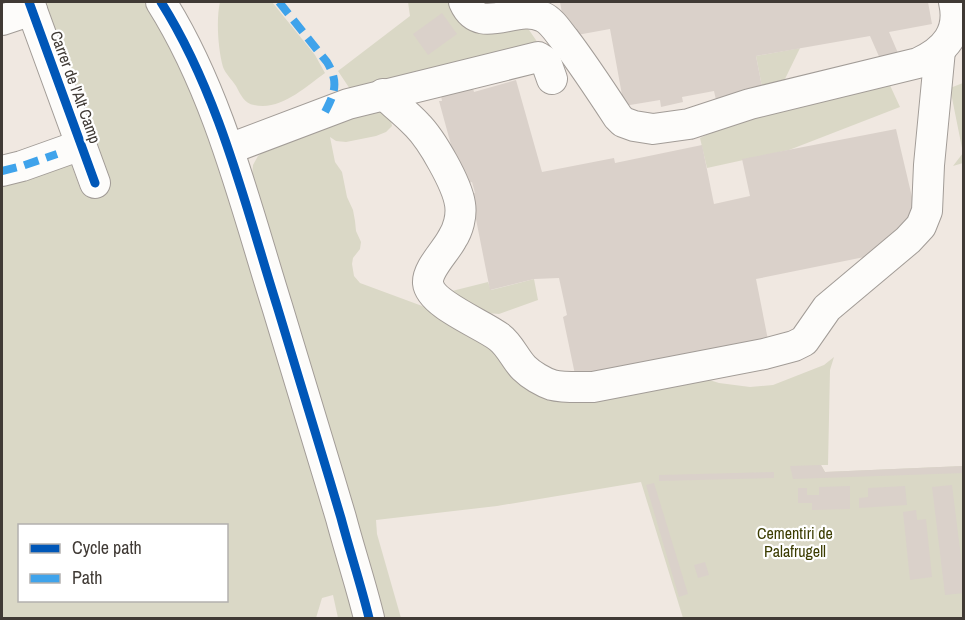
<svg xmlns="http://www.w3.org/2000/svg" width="965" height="620" font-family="'Archivo Narrow',sans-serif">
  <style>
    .green { fill: #dad8c6; fill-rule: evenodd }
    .building { fill: #dad1ca }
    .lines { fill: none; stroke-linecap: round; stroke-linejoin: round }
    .minor-casing { stroke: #a29c97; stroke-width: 32 }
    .minor { stroke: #fdfcfa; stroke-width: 30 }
    .quiet { stroke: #3fa3eb; stroke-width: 8; stroke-dasharray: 15 8; stroke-linecap: butt }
    .cycleway-casing { stroke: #fff; stroke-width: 13 }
    .cycleway { stroke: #0057b8; stroke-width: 9 }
    .labels { text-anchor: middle; stroke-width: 4.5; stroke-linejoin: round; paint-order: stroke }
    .street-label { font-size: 16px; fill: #403a35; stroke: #fff }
    .park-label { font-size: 16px; fill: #3b3c00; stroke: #fff }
  </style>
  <rect width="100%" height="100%" fill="#f0e8e1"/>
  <!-- green -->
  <g class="green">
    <path d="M41,2h103l31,52 42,104 141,460h-20l-5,-23 -11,3 -6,20h-314v-437l67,-23 12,33 26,-7zM20,526h206v74h-206z"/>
    <path d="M220,2h52l43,53 10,18c-20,14 -44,38 -71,32 -9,-1 -14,-11 -18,-19 -4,-6 -11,-13 -13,-19 -5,-18 -7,-48 -3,-65z"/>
    <polygon points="408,2 453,2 520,24 529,30 538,43 354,95 338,71 410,16"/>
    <polygon points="800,48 785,79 777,86 763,92 756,56"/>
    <polygon points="888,81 900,107 789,150 707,168 700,138 739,119"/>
    <polygon points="963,83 963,163 953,166 963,153 950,88"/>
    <polygon points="375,105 390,116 392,126 386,132 376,136 346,142 336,141 330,137 335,162 342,172 347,197 353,210 355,221 356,231 361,242 360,249 353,258 352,264 354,276 360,283 433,310 485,338 511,372 700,377 719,383 750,387 773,385 824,365 834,357 830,370 828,465 821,465 825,472 963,466 963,618 683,618 641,482 497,506 376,520 377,534 401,618 378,618 252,177 253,165 258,156 276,142"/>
    <polygon points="534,279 538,300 499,314 487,313 448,292 488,282 491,290"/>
  </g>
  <!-- building -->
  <g class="building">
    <polygon points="560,2 928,2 932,24 889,32 898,53 881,61 870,36 756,56 763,92 716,100 714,91 682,97 683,102 661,107 660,100 624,106 610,29 566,37"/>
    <polygon points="442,13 457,34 428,55 413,34"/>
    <polygon points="516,80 542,172 614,158 615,163 702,145 714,204 750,196 742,159 896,129 916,214 889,252 756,279 769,345 577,384 563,317 567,315 559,278 534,279 490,290 471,194 475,193 472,182 462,185 439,101 442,101 440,90 471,81 474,92"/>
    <polygon points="821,465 825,472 964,466 964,473 793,479 790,466"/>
    <polygon points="774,472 774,478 659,481 659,475"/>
    <polygon points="654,483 688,594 679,597 646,485"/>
    <polygon points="952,485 964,581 964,593 945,595 932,487"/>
    <polygon points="850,486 850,509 812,510 812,503 798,503 798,488 807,488 807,495 819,495 819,487"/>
    <polygon points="905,486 907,505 859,508 859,498 868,497 868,488"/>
    <polygon points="916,510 917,520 926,519 932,577 910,580 903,512"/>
    <polygon points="705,562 709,575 698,578 694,565"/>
  </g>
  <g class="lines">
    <!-- minor casing -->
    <g class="minor-casing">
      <g id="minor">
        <polyline points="29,2 95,183"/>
        <path d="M161,2c57,90 84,202 116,304 21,70 43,141 64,212 9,34 20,67 28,100"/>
        <path d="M464,2c16,36 52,1 79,15 9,4 16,16 22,23 19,25 36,51 53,77l5,5 11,4 19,3 36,-5 61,-20 168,-41c27,-12 43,-31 36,-61"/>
        <polyline points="2,20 32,10"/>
        <path d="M383,94c11,10 24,20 34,31 15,15 40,59 43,79 2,12 -2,26 -8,35 -6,12 -25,30 -24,44 2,21 54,41 71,54 11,8 16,22 25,31 7,7 19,14 28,17 12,3 28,2 41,2l171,-33 30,-8 10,-5 23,-33 81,-68 13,-14 6,-15 2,-46 11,-115"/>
        <polyline points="229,149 348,104 538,57 546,62 552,79"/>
        <polyline points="2,171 22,166 81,145"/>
      </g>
    </g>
    <!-- minor -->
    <use href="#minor" class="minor"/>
    <!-- quiet -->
    <g class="quiet">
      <path d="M279,2l48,60c12,20 8,31 -2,50"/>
      <polyline points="2,171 22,166 57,154"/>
    </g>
    <!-- cycleway casing -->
    <g class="cycleway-casing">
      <g id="cycleway">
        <polyline points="29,2 95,183"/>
        <path d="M161,2c57,90 84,202 116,304 21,70 43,141 64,212 9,34 20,67 28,100"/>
      </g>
    </g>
    <!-- cycleway -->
    <use href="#cycleway" class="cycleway"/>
  </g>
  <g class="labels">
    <!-- street labels -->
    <g class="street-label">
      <text transform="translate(76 87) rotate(70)" y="6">Carrer de l'Alt Camp</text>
    </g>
    <!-- park labels -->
    <g class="park-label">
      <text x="795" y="539">Cementiri de<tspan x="795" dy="18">Palafrugell</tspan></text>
    </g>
  </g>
  <!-- border -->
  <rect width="965" height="620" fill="none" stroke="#403a35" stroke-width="6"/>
  <!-- legend -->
  <rect x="18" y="524" width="210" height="78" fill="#ffffff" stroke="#b3b0ae" stroke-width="1.5"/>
  <rect x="30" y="544" width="30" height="9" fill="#0057b8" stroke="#b3b0ae" stroke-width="1.5"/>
  <text x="72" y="554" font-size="18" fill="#403a35">Cycle path</text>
  <rect x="30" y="574" width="30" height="9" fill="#3fa3eb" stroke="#b3b0ae" stroke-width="1.5"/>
  <text x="72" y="584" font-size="18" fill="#403a35">Path</text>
</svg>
